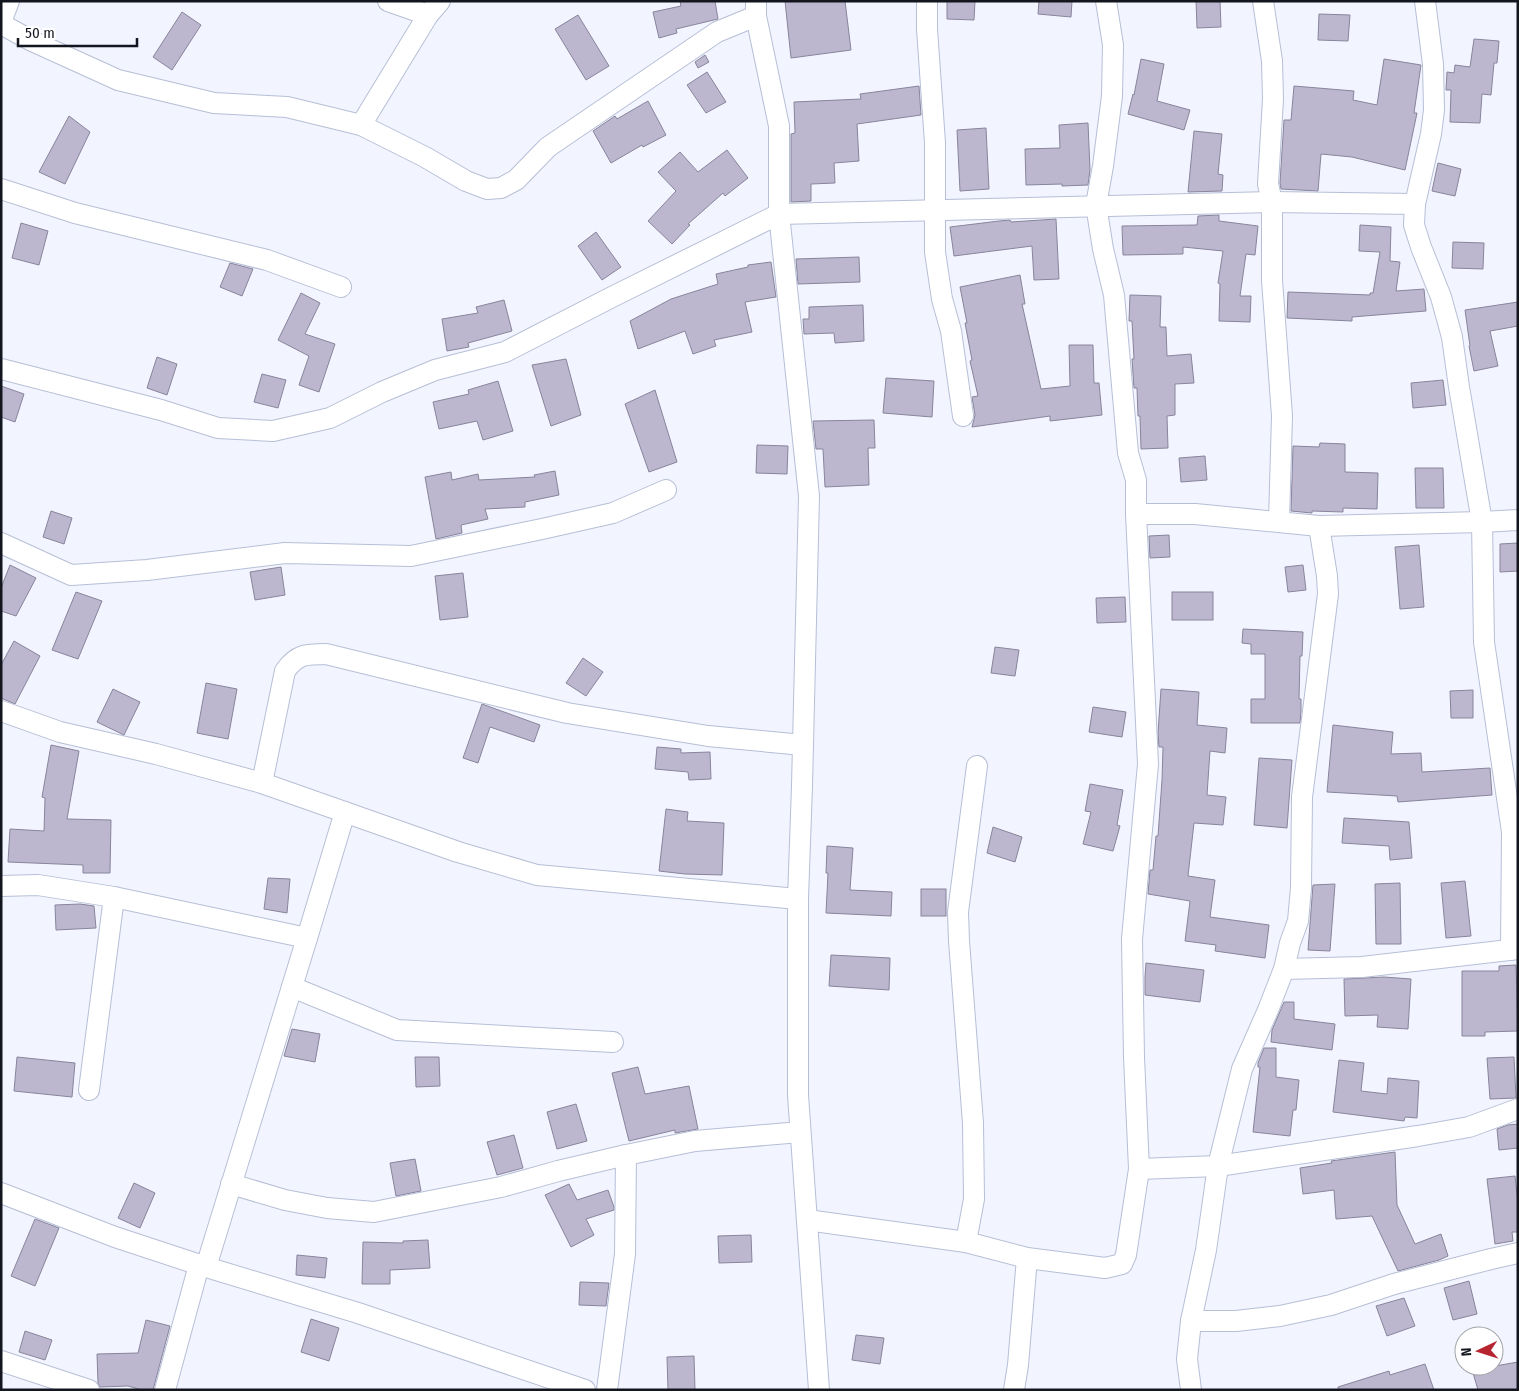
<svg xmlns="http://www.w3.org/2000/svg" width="1519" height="1391" font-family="'Fira Sans Condensed',sans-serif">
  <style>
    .building { fill: #bcb7cf; stroke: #88849b }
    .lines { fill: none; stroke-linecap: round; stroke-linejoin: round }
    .minor-casing { stroke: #b7bfd6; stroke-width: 22 }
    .minor { stroke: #fff; stroke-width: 20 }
  </style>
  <rect width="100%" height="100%" fill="#f2f5ff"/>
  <!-- building -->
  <g class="building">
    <polygon points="680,1 715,1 718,19 676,29 677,33 659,38 653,12 681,6"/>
    <polygon points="785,1 845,1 851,50 791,58"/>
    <polygon points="947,1 975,1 974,20 947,19"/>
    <polygon points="1039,1 1072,1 1071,17 1038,14"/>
    <polygon points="1196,1 1220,1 1221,27 1197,28"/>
    <polygon points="182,12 201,25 172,70 153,57"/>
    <polygon points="1319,14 1350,15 1348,41 1318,40"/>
    <polygon points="578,15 609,66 586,80 555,29"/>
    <polygon points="1474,39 1499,41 1497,63 1494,63 1491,95 1482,94 1480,123 1450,122 1451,90 1446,90 1447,72 1454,73 1455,65 1470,67"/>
    <polygon points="705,55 709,62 698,68 695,62"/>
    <polygon points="1141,59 1164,64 1157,101 1190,110 1184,130 1128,114 1133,94 1134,95"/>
    <polygon points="1384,59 1421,65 1414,113 1417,113 1405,170 1352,157 1321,154 1318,191 1281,189 1280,183 1284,120 1291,120 1294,86 1354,91 1353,100 1377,105"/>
    <polygon points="707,72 726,102 706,113 687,85"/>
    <polygon points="919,86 921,115 857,124 859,161 834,163 835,183 811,184 811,201 791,202 791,134 795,133 794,102 861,99 860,94"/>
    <polygon points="648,101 666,135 643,147 642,145 611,163 593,131 615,116 617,119"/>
    <polygon points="69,116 90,132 65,184 39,172"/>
    <polygon points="1088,123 1090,170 1088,185 1062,186 1062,184 1026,185 1025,149 1060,148 1059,125"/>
    <polygon points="986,128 989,189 960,191 957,130"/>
    <polygon points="1194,131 1222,134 1218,174 1223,175 1222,191 1188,192"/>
    <polygon points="727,150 748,178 725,196 723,193 688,224 690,225 672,244 648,221 676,191 658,172 680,152 698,172"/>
    <polygon points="1438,163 1461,169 1455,196 1432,191"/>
    <polygon points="1219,215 1219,221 1258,226 1255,255 1246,254 1240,296 1251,296 1250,322 1219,321 1220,284 1218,283 1223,251 1183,247 1183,254 1123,255 1122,226 1197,225 1198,216"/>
    <polygon points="1056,219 1059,279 1034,280 1032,246 954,256 950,227 999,221 1010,220 1011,222"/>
    <polygon points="21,223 48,231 39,265 12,258"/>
    <polygon points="1360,225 1391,227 1390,261 1400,262 1396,291 1424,289 1426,311 1352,317 1352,321 1287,318 1288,292 1370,295 1370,293 1373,293 1380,252 1359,251"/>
    <polygon points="596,232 621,267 602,280 578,246"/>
    <polygon points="1453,242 1484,243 1483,269 1452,268"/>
    <polygon points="859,257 860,282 798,284 796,259"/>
    <polygon points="771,262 776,297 745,302 752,332 714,340 716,346 693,354 685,331 638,349 630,321 671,299 718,284 716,274 748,267 748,265"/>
    <polygon points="230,263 253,269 242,296 220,287"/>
    <polygon points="1020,275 1025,304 1022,304 1041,389 1070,386 1069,345 1093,345 1094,383 1099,383 1102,415 1050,421 1050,416 972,427 975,415 972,397 978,396 970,361 972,360 965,323 967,323 960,287"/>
    <polygon points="301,293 320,303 305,334 335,344 319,392 299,385 309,356 278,340"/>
    <polygon points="1130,295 1161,296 1160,327 1166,327 1167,356 1191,354 1194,383 1175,384 1175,415 1167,416 1168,448 1141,449 1140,416 1138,416 1137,388 1134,388 1132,359 1134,359 1132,321 1129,321"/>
    <polygon points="504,300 512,331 468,343 469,347 447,351 442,319 478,313 476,307"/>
    <polygon points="1518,302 1518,326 1490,331 1498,366 1474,371 1469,346 1470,346 1465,310"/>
    <polygon points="863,305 864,341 835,343 834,333 804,334 803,319 809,319 809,307"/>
    <polygon points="157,357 177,364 167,395 147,388"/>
    <polygon points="566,359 581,415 551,426 532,365"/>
    <polygon points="262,374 286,380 278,408 254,402"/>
    <polygon points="886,378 934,381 932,417 883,413"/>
    <polygon points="1443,380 1446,405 1413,408 1411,383"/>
    <polygon points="498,381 513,431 483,440 477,421 439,429 433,402 469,394 468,390"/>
    <polygon points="1,386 24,394 15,422 1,417"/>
    <polygon points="655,390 677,462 649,472 625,404"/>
    <polygon points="874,420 875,448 868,448 869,485 825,487 823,449 816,449 813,421"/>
    <polygon points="1320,443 1345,444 1345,472 1378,473 1377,509 1343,508 1343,512 1312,511 1312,513 1291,511 1293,446 1319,447"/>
    <polygon points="757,445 788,446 787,474 756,473"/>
    <polygon points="1205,456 1207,480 1181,482 1179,458"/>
    <polygon points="1415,468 1443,468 1444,508 1416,508"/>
    <polygon points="555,471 559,495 525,502 525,507 485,509 488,519 461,525 462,533 436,539 425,477 451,472 452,480 478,474 479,480 535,477 534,475"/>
    <polygon points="51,511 72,518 64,544 43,537"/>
    <polygon points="1169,535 1170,557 1150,558 1149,536"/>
    <polygon points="1518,543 1518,571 1500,572 1500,544"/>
    <polygon points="1419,545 1424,607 1400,609 1395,547"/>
    <polygon points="10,565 36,578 16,616 1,611 1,588"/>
    <polygon points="1303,565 1306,590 1288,592 1285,567"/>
    <polygon points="281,567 285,595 255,600 250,572"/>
    <polygon points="463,573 468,617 440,620 435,576"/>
    <polygon points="76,592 102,601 78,659 52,650"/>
    <rect x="1172" y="592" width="41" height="28"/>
    <polygon points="1125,597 1126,622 1097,623 1096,598"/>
    <polygon points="1243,629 1303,632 1302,656 1300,656 1299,699 1301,699 1301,712 1300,723 1251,723 1251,699 1265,699 1265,654 1251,654 1251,644 1242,643"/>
    <polygon points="14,641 40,656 15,704 1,698 1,665"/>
    <polygon points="995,647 1019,650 1015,676 991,673"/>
    <polygon points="583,658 603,672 586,696 566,683"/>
    <polygon points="206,683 237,689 228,739 197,733"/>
    <polygon points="113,689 140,702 124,735 97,722"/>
    <polygon points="1161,689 1199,692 1197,725 1227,728 1225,753 1210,751 1207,795 1226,797 1223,825 1194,823 1188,876 1215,880 1210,917 1269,925 1265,958 1215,951 1216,945 1185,941 1190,901 1148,894 1150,870 1153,870 1156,836 1158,836 1162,780 1163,747 1159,747 1158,733"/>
    <polygon points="1473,690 1473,718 1451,718 1450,691"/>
    <polygon points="482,704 540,725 534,742 490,727 478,763 463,758"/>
    <polygon points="1093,707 1126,712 1122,737 1089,732"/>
    <polygon points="1333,725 1393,732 1391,754 1421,753 1422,772 1490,768 1492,795 1398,802 1397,796 1327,792"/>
    <polygon points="51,745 79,751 67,819 111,820 110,873 83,873 83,865 8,862 10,829 44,831 45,798 42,797"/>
    <polygon points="657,747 681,749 681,753 710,752 711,779 689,780 688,772 655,769"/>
    <polygon points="1259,758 1292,760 1287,828 1254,825"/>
    <polygon points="1090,784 1123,790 1117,825 1120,826 1113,851 1083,844 1091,812 1085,811"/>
    <polygon points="666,809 688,812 687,821 724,823 722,875 685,874 659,871"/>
    <polygon points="1344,818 1409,822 1412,858 1390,860 1389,846 1342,843"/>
    <polygon points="993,827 1022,837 1015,862 987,853"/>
    <polygon points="827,846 853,848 850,890 892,892 891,916 826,913 828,873 826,873"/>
    <polygon points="268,878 290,879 287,913 264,909"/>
    <polygon points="1465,881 1471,936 1446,938 1441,883"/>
    <polygon points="1400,883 1401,944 1376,944 1375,884"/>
    <polygon points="1335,884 1330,951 1308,950 1313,885"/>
    <rect x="921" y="889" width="25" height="27"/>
    <polygon points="80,904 94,906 96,928 56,930 55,905"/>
    <polygon points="831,955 890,958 889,990 829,986"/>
    <polygon points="1146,963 1204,970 1200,1002 1145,995 1145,977"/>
    <polygon points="1516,965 1518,1031 1485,1032 1485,1036 1462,1036 1462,971 1499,971 1499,966"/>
    <polygon points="1384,977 1411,979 1408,1029 1377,1027 1378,1015 1345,1016 1344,979"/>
    <polygon points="1284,1002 1294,1002 1294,1019 1335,1024 1332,1050 1271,1042 1272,1030"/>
    <polygon points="292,1029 320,1034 315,1062 284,1056"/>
    <polygon points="1264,1048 1276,1048 1276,1077 1299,1080 1296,1110 1293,1110 1290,1136 1253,1132 1260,1067 1258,1067 1258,1063"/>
    <polygon points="17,1057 75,1063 72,1097 14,1091"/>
    <polygon points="415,1057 439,1057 440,1086 416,1087"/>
    <polygon points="1514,1057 1516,1098 1490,1099 1487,1058"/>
    <polygon points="1339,1060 1364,1063 1361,1091 1387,1094 1388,1078 1419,1081 1417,1118 1405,1117 1404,1121 1333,1112"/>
    <polygon points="638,1067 645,1094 689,1086 698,1129 675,1133 675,1130 629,1141 612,1073"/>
    <polygon points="576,1104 587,1141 557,1149 547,1112"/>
    <polygon points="1518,1124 1518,1148 1499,1150 1497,1129 1508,1125"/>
    <polygon points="514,1135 523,1168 497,1175 487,1142"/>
    <polygon points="1395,1152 1397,1205 1415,1244 1441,1234 1448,1256 1439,1260 1398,1271 1372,1216 1336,1219 1334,1190 1303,1194 1300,1168 1332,1163 1331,1161"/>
    <polygon points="415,1159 421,1191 396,1196 390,1163"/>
    <polygon points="1515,1176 1518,1203 1518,1232 1512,1232 1513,1241 1495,1244 1487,1179"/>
    <polygon points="134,1183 155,1193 140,1228 118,1218"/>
    <polygon points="569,1184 577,1200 608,1190 614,1207 614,1210 586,1219 594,1235 571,1247 545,1195"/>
    <polygon points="35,1219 59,1228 35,1286 11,1276"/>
    <polygon points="751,1235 752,1262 719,1263 718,1236"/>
    <polygon points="428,1240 430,1268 390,1270 390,1284 362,1284 363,1242 403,1243 403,1241"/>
    <polygon points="297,1255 327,1258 325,1278 296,1275"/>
    <polygon points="1469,1281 1477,1314 1453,1320 1444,1288"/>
    <polygon points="580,1282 609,1283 606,1306 579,1305"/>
    <polygon points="1404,1298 1415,1326 1387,1336 1376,1306"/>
    <polygon points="311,1319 339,1328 329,1361 301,1352"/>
    <polygon points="146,1320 170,1326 153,1390 142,1390 128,1386 100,1387 98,1383 97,1354 138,1353"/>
    <polygon points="25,1331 52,1340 45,1360 19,1352"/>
    <polygon points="856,1335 884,1338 880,1364 852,1360"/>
    <polygon points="694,1356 695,1390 668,1390 667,1357"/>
    <polygon points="1518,1362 1518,1390 1478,1390 1471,1366 1495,1366"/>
    <polygon points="1425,1364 1434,1390 1338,1390 1338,1387 1389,1371 1390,1375"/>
  </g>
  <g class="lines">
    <!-- minor casing -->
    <g class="minor-casing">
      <g id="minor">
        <polyline points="388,1 428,15"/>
        <polyline points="440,1 428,15 361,125 425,157 466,181 487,189 501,188 516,180 548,147 717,32 756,16"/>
        <polyline points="756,1 756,16 779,126 779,214 809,496 802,786 798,899 798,1095 819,1390"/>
        <polyline points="927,1 927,29 935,143 935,252 942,299 951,331 963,416"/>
        <polyline points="1106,1 1113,45 1112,96 1103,166 1096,205 1103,249 1114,295 1128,453 1136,480 1136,514 1195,514 1319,526 1482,522 1518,520"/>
        <polyline points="1263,1 1272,61 1273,99 1268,184 1272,202 1272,280 1282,416 1279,521"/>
        <polyline points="1425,1 1433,64 1434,110 1431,134 1415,204 1414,225 1421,247 1441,297 1452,337 1459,387 1482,522 1484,642 1512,832 1511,950"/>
        <polyline points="1,22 9,1"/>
        <polyline points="1,24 32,41 118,80 214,103 287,107 361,125"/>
        <polyline points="1,189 75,213 267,260 341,287"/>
        <polyline points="1,369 161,410 218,428 273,431 330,418 382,392 435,370 505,352 612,297 779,214 1272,202 1415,204"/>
        <polyline points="1,543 71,575 147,570 285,553 411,556 542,529 613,513 666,490"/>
        <polyline points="1,711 60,732 156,754 262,783 458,852 537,875 798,899"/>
        <path d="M262,783l23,-112c12,-17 21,-17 41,-17l241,59 141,23 95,9"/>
        <polyline points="1,886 38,885 114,897 307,938 206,1267"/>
        <polyline points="307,938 345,812"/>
        <polyline points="1284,969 1362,967 1518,949"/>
        <polyline points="292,987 397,1030 613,1042"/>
        <polyline points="89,1090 114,897"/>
        <polyline points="1139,1169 1218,1166 1418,1136 1469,1127 1518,1109"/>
        <polyline points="231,1184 285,1200 327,1208 374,1212 501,1187 558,1171 626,1155 695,1141 800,1132"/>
        <polyline points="1,1193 115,1237 206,1267 358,1313 585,1390"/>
        <polyline points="807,1220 966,1242 1027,1258 1105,1268 1122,1264 1126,1255 1139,1169 1134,1057 1132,939 1148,764 1136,514"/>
        <polyline points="966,1242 974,1199 973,1123 959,941 958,912 977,766"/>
        <polyline points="1191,1321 1236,1321 1280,1316 1331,1305 1394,1284 1491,1259 1518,1253"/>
        <polyline points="1,1361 89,1390"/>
        <polyline points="165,1390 199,1265"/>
        <polyline points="607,1390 625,1254 626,1155"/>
        <polyline points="1014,1390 1018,1365 1027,1258"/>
        <polyline points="1191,1390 1187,1359 1191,1321 1206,1250 1218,1166 1242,1069 1268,1010 1284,969 1290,943 1298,921 1301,888 1302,797 1328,594 1327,576 1319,526"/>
      </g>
    </g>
    <!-- minor -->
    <use href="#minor" class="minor"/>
  </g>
  <!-- border -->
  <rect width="1519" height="1391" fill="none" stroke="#13161e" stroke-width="5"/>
  <!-- north arrow -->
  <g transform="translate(1479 1351) rotate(266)"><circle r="24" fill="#ffffff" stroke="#a1a2a5"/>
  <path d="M0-4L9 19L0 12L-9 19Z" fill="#b5242f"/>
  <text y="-8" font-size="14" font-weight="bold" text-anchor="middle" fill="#13161e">N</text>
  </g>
  <!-- scale -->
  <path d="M18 38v8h119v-8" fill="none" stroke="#13161e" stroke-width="2.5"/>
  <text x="25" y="38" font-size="15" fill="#13161e" stroke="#ffffff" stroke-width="4" paint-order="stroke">50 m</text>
</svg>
